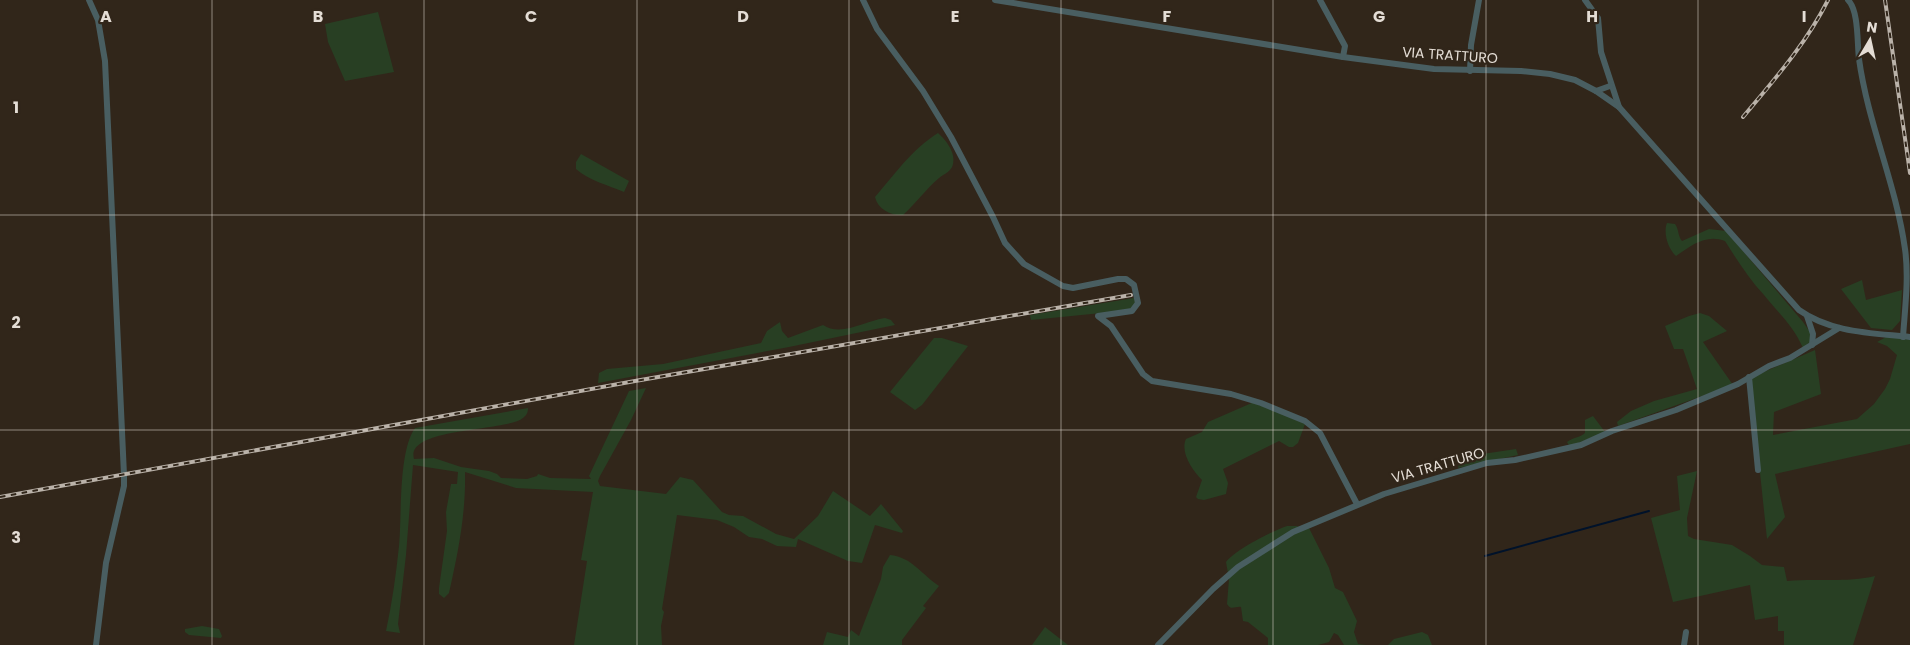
<svg xmlns="http://www.w3.org/2000/svg" width="1910" height="645" font-family="Poppins,sans-serif">
  <style>
    .green { fill: #283f23 }
    .lines { fill: none; stroke-linecap: round; stroke-linejoin: round }
    .stream { stroke: #00122a; stroke-width: 2 }
    .street { stroke: #495e61; stroke-width: 6 }
    .rail-casing { stroke: #bab2a9; stroke-width: 4 }
    .rail { stroke: #31261a; stroke-width: 2; stroke-dasharray: 5.5; stroke-linecap: butt }
    .grid { fill: none; stroke: #e4ddd5; stroke-width: 1; stroke-opacity: 0.55 }
    .labels { text-anchor: middle; stroke-width: 4.5; stroke-linejoin: round; paint-order: stroke }
    .street-label { font-size: 14px; fill: #e4ddd5; stroke: #31261a }
    .grid-label { font-size: 16px; text-anchor: middle; font-weight: bold; fill: #e4ddd5; stroke: #31261a; stroke-width: 4.5; stroke-linejoin: round; paint-order: stroke }
  </style>
  <rect width="100%" height="100%" fill="#31261a"/>
  <!-- green -->
  <g class="green">
    <polygon points="378,12 394,72 345,81 328,42 325,24"/>
    <path d="M938,133c8,7 18,20 15,31 -1,7 -9,10 -14,14 -13,11 -23,25 -36,37 -11,1 -25,-5 -28,-18 20,-23 36,-47 63,-64z"/>
    <path d="M581,154l48,27 -5,11c-16,-7 -34,-11 -48,-23v-7z"/>
    <path d="M1667,223l8,1c4,5 3,13 7,17l27,-12 17,2 77,91 7,10 1,9 -8,7c-10,-23 -24,-34 -39,-53 -15,-16 -27,-35 -39,-54 -19,-7 -33,4 -49,15 -8,-7 -13,-23 -9,-33z"/>
    <polygon points="1862,280 1866,300 1902,290 1900,321 1892,330 1871,328 1841,289"/>
    <polygon points="1134,298 1136,304 1132,310 1031,320 1030,315"/>
    <polygon points="1700,313 1709,316 1727,331 1703,342 1733,385 1618,426 1617,422 1631,411 1654,401 1697,389 1683,349 1674,349 1665,326 1689,316"/>
    <path d="M885,318l6,2 4,5 -106,22 -191,36 1,-10 8,-4 56,-5 98,-21 6,-12 13,-9 2,9 6,7 35,-13c18,12 42,-4 62,-7z"/>
    <polygon points="1888,336 1910,339 1910,444 1775,474 1785,517 1767,539 1750,378 1815,350 1821,394 1774,412 1773,435 1857,419 1874,404 1885,389 1890,379 1897,355 1887,346 1877,342"/>
    <polygon points="934,338 942,338 968,346 922,405 915,410 890,392"/>
    <path d="M646,388l-15,32 -31,56 -2,5 2,5 66,8 14,-17 13,3 29,32 7,3 14,1 33,18 18,5 24,-23 15,-25 37,25 11,-12 22,27 -1,2 -27,-8 -13,38 -14,-2 -50,-22 -2,8 -19,-1 -15,-7 -13,-2 -15,-10 -17,-7 -40,-5 -15,94 2,3 -3,14 1,19h-88l13,-84 -6,-1 12,-68 -77,-4 -51,-16c1,42 -7,81 -16,121l-5,5 -5,-4v-6l8,-57 -1,-19 5,-28h6l1,-12 -45,-7 -7,90 -8,69 2,9 -14,-2c6,-28 10,-56 13,-85 3,-30 -1,-94 16,-118l113,-20c0,4 -1,7 -5,10 -17,14 -118,9 -109,41l20,-1 27,9 28,4 8,3 4,4 26,1 10,-3 1,-2 12,4 41,1 -2,-3 40,-85z"/>
    <path d="M1254,402l51,22 -7,19 -5,4h-4l-10,-6 -56,28 5,14 -2,11 -22,6 -6,-1 -2,-2 6,-17c-10,-10 -22,-28 -16,-41l16,-7 6,-10z"/>
    <path d="M1593,416l12,16 -34,14 -3,-2 -1,-2c6,-5 13,-4 18,-9v-13z"/>
    <polygon points="1516,449 1518,455 1458,468 1460,460 1469,456"/>
    <path d="M1697,471l-10,47 1,18 6,3 38,6 18,11 12,9 22,2 3,14c29,-3 60,2 88,-5l-22,69h-69v-14h-6v-15l-23,4 -5,-35 -77,17 -22,-84 29,-8 -3,-34z"/>
    <path d="M1287,526h10l7,4 5,-2 20,40 6,20 8,4 14,29 -3,11 4,12 8,1h-22l-6,-10 -4,-2 -5,9 -11,3h-50v-7l-20,-16 -5,-1 -2,-14c-6,-1 -10,4 -14,-3l2,-25 -3,-17c9,-12 46,-31 61,-36z"/>
    <path d="M890,555c22,2 32,20 49,31l-16,20 3,2 -24,32v5h-79l4,-13 21,5 3,-7 8,6 22,-57 2,-12z"/>
    <polygon points="202,626 219,629 222,636 221,638 189,635 185,632 185,629"/>
    <polygon points="1045,627 1068,645 1032,645"/>
    <polygon points="1422,632 1428,635 1432,645 1388,645 1394,639"/>
  </g>
  <g class="lines">
    <!-- stream -->
    <polyline class="stream" points="1485,556 1649,511"/>
    <!-- street -->
    <g class="street">
      <polyline points="89,0 98,20 105,61 124,475 124,486 106,563 96,645"/>
      <polyline points="863,0 877,29 923,91 951,137 993,217 1005,243 1024,264 1063,286 1073,288 1118,279 1126,279 1134,285 1138,303 1132,311 1098,316 1111,326 1143,374 1152,381 1231,394 1261,403 1305,421 1320,433 1357,504"/>
      <path d="M995,0l348,57 91,12 87,2 29,3 25,6 21,11 23,16 180,203c32,23 74,23 111,27"/>
      <polyline points="1320,0 1345,46 1343,57"/>
      <polyline points="1585,0 1598,18 1601,52 1619,107"/>
      <path d="M1848,0c11,11 9,43 11,59 9,65 37,125 46,190 4,28 0,59 -2,88"/>
      <polyline points="1470,71 1471,45 1479,0"/>
      <polyline points="1596,91 1610,86"/>
      <polyline points="1807,316 1813,334 1812,345"/>
      <polyline points="1749,377 1758,470"/>
      <polyline points="1158,645 1213,589 1238,567 1293,532 1384,494 1487,463 1515,460 1581,445 1612,431 1676,410 1738,384 1769,366 1790,358 1839,328"/>
      <polyline points="1684,645 1686,632"/>
    </g>
    <!-- rail casing -->
    <g class="rail-casing">
      <g id="rail">
        <polyline points="1885,0 1910,173"/>
        <path d="M1743,117c31,-37 63,-73 85,-117"/>
        <polyline points="0,497 635,381 1131,295"/>
      </g>
    </g>
    <!-- rail -->
    <use href="#rail" class="rail"/>
  </g>
  <!-- grid -->
  <path class="grid" d="M212,0v645M424,0v645M637,0v645M849,0v645M1061,0v645M1273,0v645M1486,0v645M1698,0v645M0,215h1910M0,430h1910"/>
  <g class="labels">
    <!-- street labels -->
    <g class="street-label">
      <text transform="translate(1450 55) rotate(4)" y="5">VIA TRATTURO</text>
      <text transform="translate(1438 465) rotate(-16)" y="5">VIA TRATTURO</text>
    </g>
  </g>
  <g class="grid-label">
    <text x="106" y="22">A</text>
    <text x="318" y="22">B</text>
    <text x="531" y="22">C</text>
    <text x="743" y="22">D</text>
    <text x="955" y="22">E</text>
    <text x="1167" y="22">F</text>
    <text x="1379" y="22">G</text>
    <text x="1592" y="22">H</text>
    <text x="1804" y="22">I</text>
    <text x="16" y="113">1</text>
    <text x="16" y="328">2</text>
    <text x="16" y="543">3</text>
  </g>
  <!-- north arrow -->
  <g transform="translate(1870 40) rotate(9)" stroke="#31261a" stroke-width="4" paint-order="stroke">
  <path d="M0-4L9 19L0 12L-9 19Z" fill="#e4ddd5"/>
  <text y="-8" font-size="14" font-weight="bold" text-anchor="middle" fill="#e4ddd5">N</text>
  </g>
</svg>
